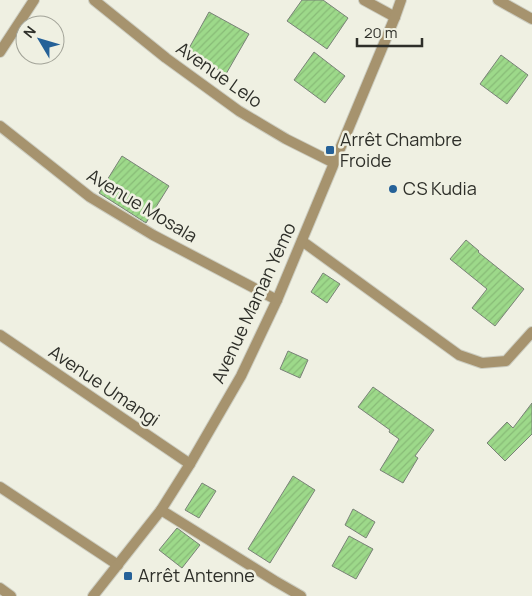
<svg xmlns="http://www.w3.org/2000/svg" width="532" height="596" font-family="Manrope,sans-serif">
  <style>
    .building { fill: url(#building-hatch); stroke: #798277 }
    .lines { fill: none; stroke-linecap: round; stroke-linejoin: round }
    .service-casing { stroke: #cccdc1; stroke-width: 12 }
    .minor-casing { stroke: #cccdc1; stroke-width: 12 }
    .tertiary-casing { stroke: #cccdc1; stroke-width: 12 }
    .service { stroke: #a6936e; stroke-width: 10 }
    .minor { stroke: #a6936e; stroke-width: 10 }
    .tertiary { stroke: #a6936e; stroke-width: 10 }
    .poi-dot { fill: #256198; stroke: #eff0e2; stroke-width: 2 }
    .labels { text-anchor: middle; stroke-width: 5; stroke-linejoin: round; paint-order: stroke }
    .street-label { font-size: 18px; fill: #2e2f29; stroke: #eff0e2 }
    .poi-label { font-size: 18px; fill: #2e2f29; stroke: #eff0e2; text-anchor: start }
  </style>
  <defs>
    <pattern id="building-hatch" width="6" height="6" patternUnits="userSpaceOnUse" patternTransform="scale(1.25)"><rect width="6" height="6" fill="#9dd98a"/><path d="M-1 1l2-2M0 6l6-6M5 7l2-2" fill="none" stroke="#8b7"/></pattern>
  </defs>
  <rect width="100%" height="100%" fill="#eff0e2"/>
  <!-- building -->
  <g class="building">
    <polygon points="302,0 323,0 348,18 327,49 287,21"/>
    <polygon points="209,12 249,34 226,74 187,52"/>
    <polygon points="314,52 345,76 325,103 294,80"/>
    <polygon points="501,55 528,75 507,104 480,84"/>
    <polygon points="122,156 169,186 146,223 99,193"/>
    <polygon points="466,240 479,251 478,252 524,289 495,326 472,308 487,289 450,259"/>
    <polygon points="323,273 340,284 327,303 311,292"/>
    <polygon points="288,351 308,360 300,378 280,369"/>
    <polygon points="373,387 434,430 415,456 418,458 403,483 380,470 399,439 389,432 390,430 358,407"/>
    <polygon points="532,403 532,434 505,461 487,443 507,422 513,428"/>
    <polygon points="293,476 315,490 270,563 248,549"/>
    <polygon points="202,483 216,491 199,518 185,510"/>
    <polygon points="353,509 375,522 366,538 345,525"/>
    <polygon points="177,528 200,545 182,568 159,550"/>
    <polygon points="349,536 373,549 356,579 332,566"/>
  </g>
  <g class="lines">
    <!-- service casing -->
    <g class="service-casing">
      <polyline id="service" points="302,241 459,355 482,363 506,361 532,332"/>
    </g>
    <!-- minor casing -->
    <g class="minor-casing">
      <g id="minor">
        <polyline points="94,0 166,58 239,111 286,139 334,163"/>
        <polyline points="364,0 395,17"/>
        <polyline points="498,0 532,19"/>
        <polyline points="0,52 34,0"/>
        <polyline points="0,126 90,197 153,235 277,300"/>
        <polyline points="0,335 190,464"/>
        <polyline points="0,487 118,565"/>
        <polyline points="161,510 275,581 301,596"/>
        <polyline points="0,588 11,596"/>
      </g>
    </g>
    <!-- tertiary casing -->
    <g class="tertiary-casing">
      <polyline id="tertiary" points="93,596 161,510 190,464 241,376 277,300 395,17 401,0"/>
    </g>
    <!-- service -->
    <use href="#service" class="service"/>
    <!-- minor -->
    <use href="#minor" class="minor"/>
    <!-- tertiary -->
    <use href="#tertiary" class="tertiary"/>
  </g>
  <!-- markers -->
  <g class="poi-dot">
    <rect x="325" y="145" width="10" height="10" rx="2.5"/>
    <circle cx="393" cy="189" r="5"/>
    <rect x="123" y="571" width="10" height="10" rx="2.5"/>
  </g>
  <g class="labels">
    <!-- street labels -->
    <g class="street-label">
      <text transform="translate(219 75) rotate(35)" y="6">Avenue Lelo</text>
      <text transform="translate(142 206) rotate(31)" y="6">Avenue Mosala</text>
      <text transform="translate(254 303) rotate(-65)" y="6">Avenue Maman Yemo</text>
      <text transform="translate(104 386) rotate(34)" y="6">Avenue Umangi</text>
    </g>
    <!-- poi labels -->
    <g class="poi-label">
      <text x="340" y="146">Arrêt Chambre<tspan x="340" dy="21">Froide</tspan></text>
      <text x="403" y="195">CS Kudia</text>
      <text x="138" y="582">Arrêt Antenne</text>
    </g>
  </g>
  <!-- north arrow -->
  <g transform="translate(40 40) rotate(308)"><circle r="24" fill="#eff0e2" stroke="#a2a398"/>
  <path d="M0-4L9 19L0 12L-9 19Z" fill="#256198"/>
  <text y="-8" font-size="14" font-weight="bold" text-anchor="middle" fill="#2e2f29">N</text>
  </g>
  <!-- scale -->
  <path d="M357 38v8h65v-8" fill="none" stroke="#2e2f29" stroke-width="2.5"/>
  <text x="364" y="38" font-size="15" fill="#2e2f29" stroke="#eff0e2" stroke-width="4" paint-order="stroke">20 m</text>
</svg>
